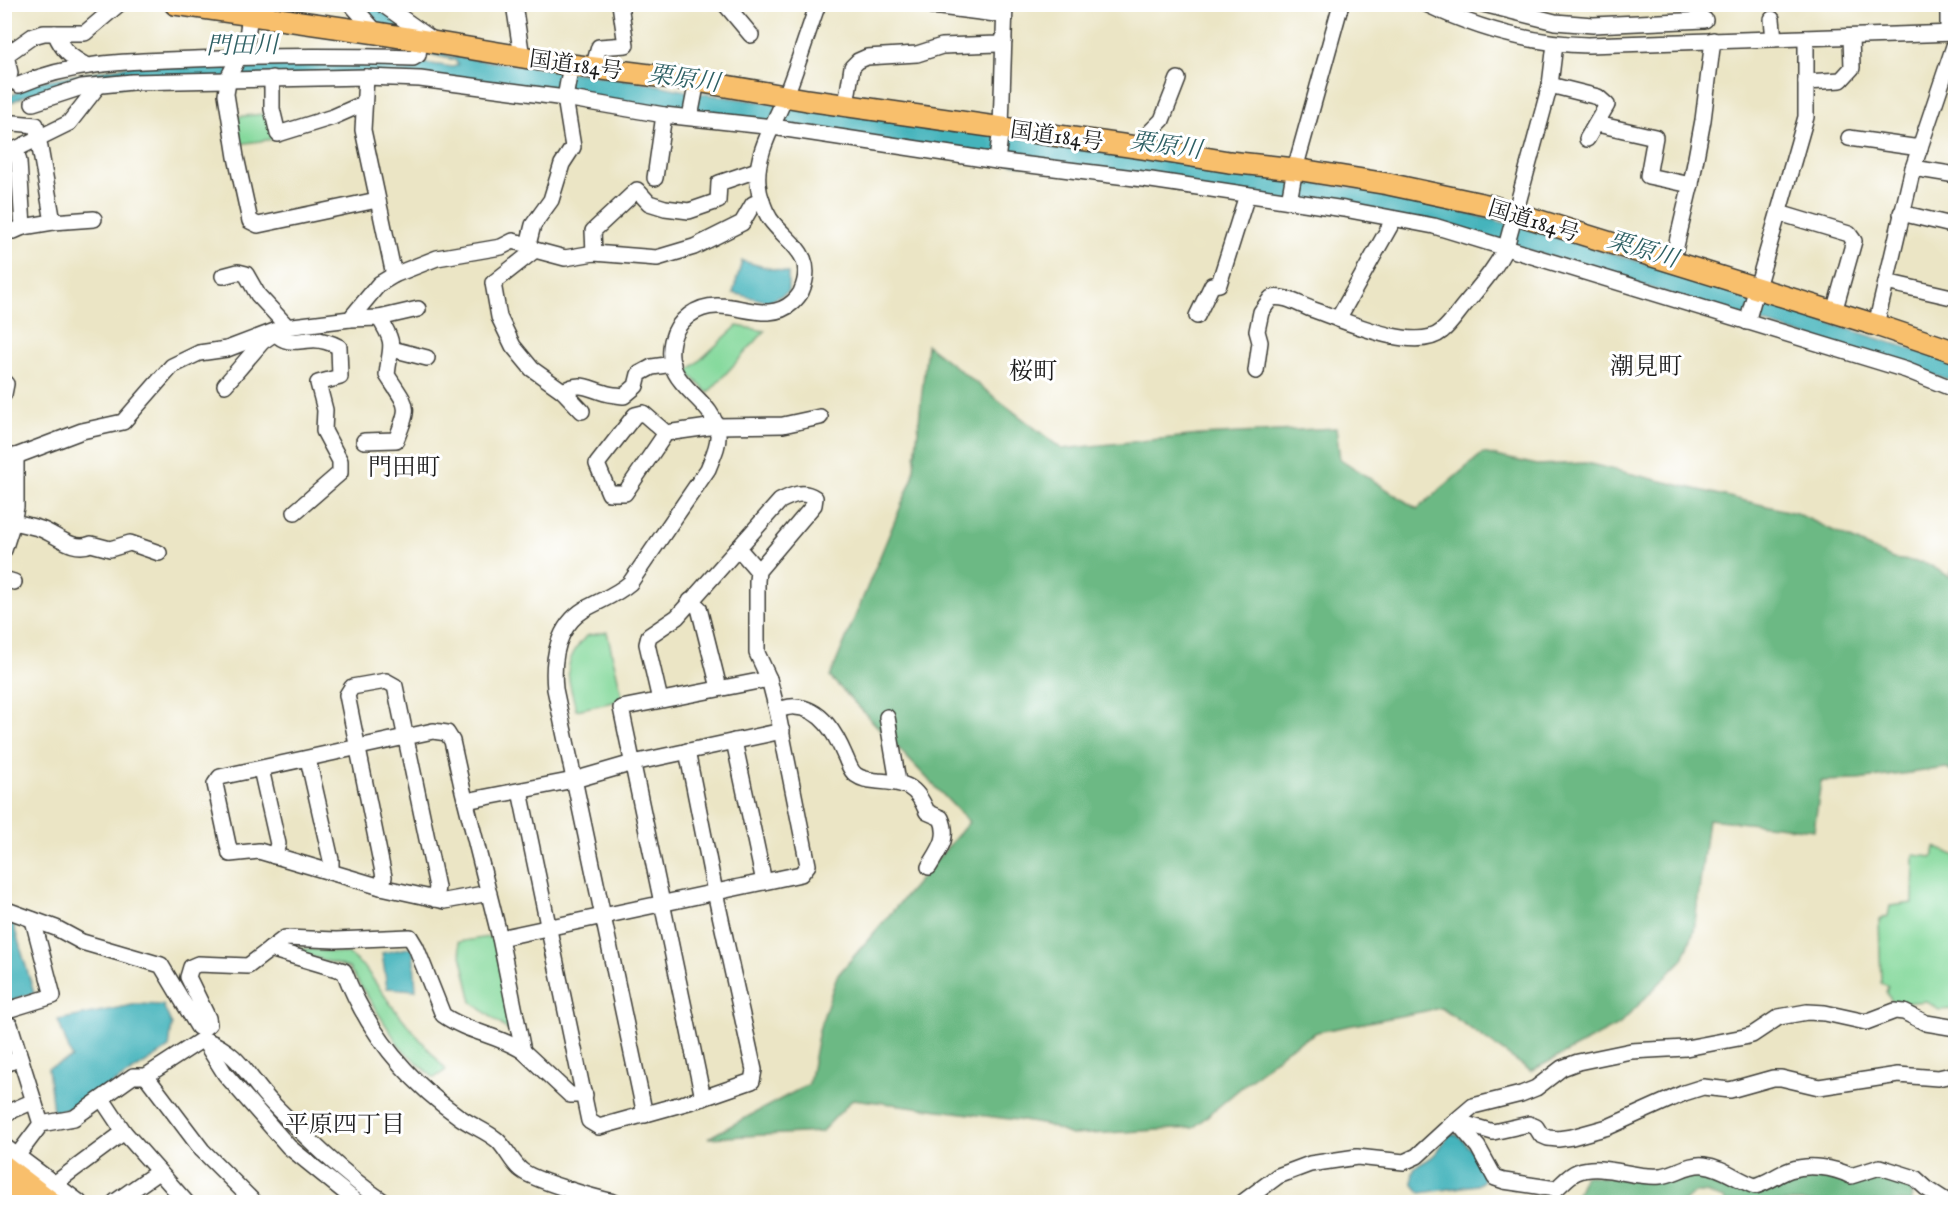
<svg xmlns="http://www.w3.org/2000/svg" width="1960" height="1207" font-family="'IM FELL English','Noto Serif JP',serif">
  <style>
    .green { fill: #85d99c; stroke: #507a5c; stroke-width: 1.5 }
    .forest { fill: #6cb984; stroke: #446a50; stroke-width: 1.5 }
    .water { fill: #44b4bc; stroke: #30686c; stroke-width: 1.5 }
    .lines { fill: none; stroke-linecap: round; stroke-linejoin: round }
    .minor-casing { stroke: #3b3a35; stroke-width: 18 }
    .highway-casing { stroke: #3b3a35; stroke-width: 24 }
    .minor { stroke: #fff; stroke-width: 15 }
    .highway { stroke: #f8bf6c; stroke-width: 21 }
    .labels { text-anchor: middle; stroke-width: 6; stroke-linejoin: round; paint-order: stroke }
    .street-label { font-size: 22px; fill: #1c1c1c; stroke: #fff }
    .water-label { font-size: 24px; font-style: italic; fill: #2e6064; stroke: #fff }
    .neighbourhood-label { font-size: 24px; fill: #1c1c1c; stroke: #fff }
  </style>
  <rect width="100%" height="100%" fill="#fff"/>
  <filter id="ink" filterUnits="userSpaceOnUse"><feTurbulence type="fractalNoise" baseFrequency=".0167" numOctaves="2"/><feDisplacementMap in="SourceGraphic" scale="12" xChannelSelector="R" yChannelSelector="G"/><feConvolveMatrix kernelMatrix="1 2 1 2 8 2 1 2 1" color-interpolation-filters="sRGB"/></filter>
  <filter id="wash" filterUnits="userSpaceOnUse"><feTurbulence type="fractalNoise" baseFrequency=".008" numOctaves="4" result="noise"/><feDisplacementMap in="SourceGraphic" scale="24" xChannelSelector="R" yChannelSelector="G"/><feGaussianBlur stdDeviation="1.35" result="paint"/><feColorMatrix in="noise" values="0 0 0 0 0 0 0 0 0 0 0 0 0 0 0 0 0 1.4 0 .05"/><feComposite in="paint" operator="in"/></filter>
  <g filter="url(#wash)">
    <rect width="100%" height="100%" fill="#ebe5c5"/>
    <!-- green -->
    <g class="green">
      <polygon points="271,113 273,139 240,144 236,117"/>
      <polygon points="737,326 765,331 708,393 687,372"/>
      <path d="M607,632l16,68 -47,10c-8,-35 -16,-45 10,-74z"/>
      <polygon points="1935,847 1956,856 1955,1009 1939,1010 1926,1001 1894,1004 1886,993 1888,986 1881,983 1879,920 1888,916 1890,906 1913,903 1914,855 1933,857"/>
      <polygon points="494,936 514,1035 472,1002 458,942"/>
      <polygon points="293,947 348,954 365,968 392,1006 446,1070 434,1078 400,1047 349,968 300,953"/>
    </g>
    <!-- forest -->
    <g class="forest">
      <polygon points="927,345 1062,449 1200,435 1336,428 1340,459 1417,509 1483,453 1537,465 1586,463 1796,513 1893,559 1926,563 1950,577 1955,563 1955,773 1946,768 1858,780 1821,781 1814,830 1708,819 1694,931 1683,959 1619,1025 1531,1071 1441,1008 1317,1032 1287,1049 1193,1128 1071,1135 1046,1125 1017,1120 853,1099 821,1132 708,1138 809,1084 819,1030 837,976 969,822 830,677 913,477"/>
      <polygon points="1692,1167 1746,1186 1788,1176 1879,1170 1904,1178 1912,1191 1911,1202 1725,1202 1724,1199 1705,1193 1694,1193 1684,1202 1601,1202 1592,1194 1573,1202 1585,1175 1625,1179"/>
    </g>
    <!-- water -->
    <g class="water">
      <polygon points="356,5 375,5 449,56 638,81 691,92 1105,150 1385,193 1517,226 1706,281 1707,284 1936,357 1955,364 1955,382 1453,227 400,76 60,88 29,94 5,105 5,99 36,82 133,65 410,61 453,67 458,65 455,60 424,53 375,23"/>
      <polygon points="742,261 788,273 788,292 769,302 733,293"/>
      <polygon points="5,920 13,923 34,993 5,1003"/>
      <polygon points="413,947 416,990 387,988 382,953"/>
      <polygon points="137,1004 163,1005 172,1025 169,1048 75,1108 53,1112 48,1068 72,1058 58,1020"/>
      <path d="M1450,1134l8,1c11,12 27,28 25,46l-6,4 -56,8 -8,-9c-4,-22 11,-18 22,-30 6,-6 8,-13 15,-20z"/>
    </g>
  </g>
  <g filter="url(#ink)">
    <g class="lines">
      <!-- minor casing -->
      <g class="minor-casing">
        <g id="minor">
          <polyline points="351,4 377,33"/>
          <polyline points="382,4 433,40"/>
          <polyline points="514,4 522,57"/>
          <polyline points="725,4 751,35"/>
          <path d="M1426,4c52,25 105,40 162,41l368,-12"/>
          <polyline points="1483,4 1555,22 1593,25 1705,20"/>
          <polyline points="932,6 1004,15"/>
          <polyline points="250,15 246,43 229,76 226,94 236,157 250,221 258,225 377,200"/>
          <polyline points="1772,19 1774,39"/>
          <path d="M55,33c8,18 14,23 32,33"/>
          <polyline points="1948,33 1948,6 1956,5"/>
          <polyline points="593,68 599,47 626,45 620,4"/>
          <polyline points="366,77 363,130 394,275"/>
          <polyline points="272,78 272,109 278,134 333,117 358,106 364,106"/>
          <polyline points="1806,82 1841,80 1852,68 1851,37"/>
          <polyline points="4,85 7,84 10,73 6,55 33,36 44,33 85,33 119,4"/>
          <path d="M19,85c56,-24 115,-24 175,-26 72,-3 146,-3 219,-1l5,-3 2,-15"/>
          <polyline points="1550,85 1598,97 1607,105 1587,139"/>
          <polyline points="33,103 82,87 132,82 366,77 420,79 565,98 664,115 773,127 997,161 1151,180 1344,209 1434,226 1906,370 1956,390"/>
          <polyline points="846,105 852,67 858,61 867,57 917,54 942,46 998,44 1004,41"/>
          <polyline points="690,117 697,81"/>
          <polyline points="4,122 36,125 53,222"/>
          <polyline points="1597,124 1655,137 1648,176 1691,185"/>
          <polyline points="1849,138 1920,148"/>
          <polyline points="1143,148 1147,135 1162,120 1178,79"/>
          <polyline points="4,155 69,123 98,86"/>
          <polyline points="997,161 1001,127 1005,4"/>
          <polyline points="1913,168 1956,175"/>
          <polyline points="655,178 664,115"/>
          <polyline points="1289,201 1295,169 1341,4"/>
          <polyline points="1779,213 1849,234 1854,241 1834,312"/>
          <polyline points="1901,213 1956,226"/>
          <polyline points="23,227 53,222 94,219"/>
          <polyline points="4,231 14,231 23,227 19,162 16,149"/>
          <polyline points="528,245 533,225 551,200 562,164 573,147 565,98 571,65"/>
          <polyline points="535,250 493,283 499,317 513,346 532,369 563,391 582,411"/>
          <polyline points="594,253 593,231 637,190 649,203 665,208 689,211 718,201 719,183 757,170"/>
          <polyline points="1672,263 1692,179 1703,120 1713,40"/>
          <polyline points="223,276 238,272 246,274 258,295 284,323 285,327"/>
          <polyline points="1886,282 1956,298"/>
          <polyline points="1197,316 1212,285 1219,284 1247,195"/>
          <polyline points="379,318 418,309"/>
          <path d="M350,319l29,-1c18,28 11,27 8,57 21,33 24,28 9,65l-32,1"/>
          <polyline points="1338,319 1394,219"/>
          <polyline points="1747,322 1806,117 1806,38"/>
          <polyline points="1876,325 1913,168 1956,40"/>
          <path d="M275,333c12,13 23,7 36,7 9,-1 21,3 28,7l1,30 -22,6 7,27 -1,21 16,30v12l-45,39"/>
          <polyline points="392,349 427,358"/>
          <path d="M1256,371l4,-29 -3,-11 4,-19 10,-14c15,-3 28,7 43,12 29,10 102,44 128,21 9,-7 16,-19 24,-28 15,-18 30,-35 40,-56l44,-162 5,-41"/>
          <polyline points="4,382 6,384 4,394"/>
          <polyline points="225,385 262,342 272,335"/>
          <path d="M563,391c18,-10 24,-3 42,2 6,2 13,2 19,3l12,-10 3,-12 13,-7 21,-3"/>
          <polyline points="666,433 643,413 635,415 597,464 609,493 625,493 666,433 716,426 783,425 820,417"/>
          <polyline points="4,456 16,456 82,431 123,422 172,366 199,353 227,349 285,327 350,319 379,284 394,275 437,258 501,247 513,241 528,245 535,250 565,258 594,253 657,258 694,247 742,223 753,204 762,200"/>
          <path d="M16,456v51l-3,15c9,2 19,4 28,7 16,6 32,23 50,15l19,5 20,-6 29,10"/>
          <polyline points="738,548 758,571"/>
          <polyline points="4,550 13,522"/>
          <polyline points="4,579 14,582"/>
          <polyline points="690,601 699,608 719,688"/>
          <path d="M777,710c6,-1 13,-4 18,-3 27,1 41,28 50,49 3,6 5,15 11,19 7,5 14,5 22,6 28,2 38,4 49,31l14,6c9,20 -2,32 -12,49"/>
          <polyline points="887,717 898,782"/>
          <polyline points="734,741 764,882"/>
          <polyline points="308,759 331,860 331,872"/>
          <polyline points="261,769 278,844 274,856"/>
          <polyline points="520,791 589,1121 599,1127 703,1098 752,1081 754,1070 715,892 687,751"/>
          <polyline points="466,801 574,780 633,763 782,731"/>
          <polyline points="381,887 384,877 347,695 352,687 386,681 395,686 437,887 435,899"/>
          <polyline points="489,893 445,901 381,887 259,851 230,854 215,784 220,777 433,731 447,733 452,741 463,791 500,938 523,1051 570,1095 585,1095"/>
          <path d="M4,909l52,19 26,14 79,23 37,62h7l4,-3 -1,-6 -20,-41 3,-10 7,-3 50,2 37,-28 51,2 74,-3 6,10 27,68c24,17 55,20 80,36"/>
          <path d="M500,938l301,-64 7,-9 -31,-155 -8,-31 -12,-26v-72l1,-10 56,-66 1,-7c-12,-8 -23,-3 -35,3l-103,116 -28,19 -2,8 13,56"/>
          <path d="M270,949l74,22c23,60 62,108 114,145 12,9 28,15 39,24 9,8 14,21 23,29 11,11 76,29 94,33"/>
          <polyline points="4,1011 53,996 33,920"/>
          <polyline points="4,1023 10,1025 41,1124"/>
          <path d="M203,1039c39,15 43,37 70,65 35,35 70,70 111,98"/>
          <polyline points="203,1039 225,1074 289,1147 357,1202"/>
          <polyline points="4,1065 20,1058"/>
          <polyline points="146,1076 202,1150 254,1202"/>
          <polyline points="703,1098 621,708 769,679"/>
          <polyline points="102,1099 124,1132 186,1202"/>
          <polyline points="4,1114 34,1101"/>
          <path d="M645,1115l-90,-426c-3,-30 2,-63 30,-80 16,-9 31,-14 45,-26l78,-114c4,-11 11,-23 10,-35 -5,-40 -56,-45 -46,-93 5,-21 25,-36 47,-35 25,0 52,16 74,-4 3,-3 6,-6 8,-10 17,-38 -14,-49 -31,-73 -6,-9 -11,-24 -12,-35 -3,-31 17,-61 28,-89 12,-30 21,-61 32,-91"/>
          <polyline points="1453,1123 1473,1106 1521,1094 1536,1088 1562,1068 1578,1062 1631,1051 1686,1048 1744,1037 1752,1035 1779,1017 1807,1012 1825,1013 1866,1022 1895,1011 1904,1012 1926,1023 1956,1028"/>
          <path d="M1462,1123v5l16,19 17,31 9,3 52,8c6,-5 13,-14 21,-17 25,-10 57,7 83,4 15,-1 28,-13 44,-11 19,2 33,15 51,21 13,-3 23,-12 35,-16 19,-6 43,-3 61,6l29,-9 35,11 11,10 22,14"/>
          <polyline points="4,1146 79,1202"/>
          <polyline points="17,1156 41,1124 74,1118 133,1076 146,1076 203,1039"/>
          <polyline points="54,1184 124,1132"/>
          <polyline points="115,1202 158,1172"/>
          <polyline points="1243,1202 1278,1176 1310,1164 1357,1157 1404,1162 1417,1156 1453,1123 1462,1123 1493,1132 1529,1124 1536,1127 1541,1135 1548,1138 1558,1139 1572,1137 1608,1127 1684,1093 1703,1087 1730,1090 1773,1078 1781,1078 1819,1087 1898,1075 1938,1078 1956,1074"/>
        </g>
      </g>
      <!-- highway casing -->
      <g class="highway-casing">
        <g id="highway">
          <polyline points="175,4 377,33 571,65 697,81 807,100 1143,148 1229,162 1295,169 1388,184 1491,206 1876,325 1956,352"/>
          <polyline points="4,1166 51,1202"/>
          <polyline points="4,1185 27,1202"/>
        </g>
      </g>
      <!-- minor -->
      <use href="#minor" class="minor"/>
      <!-- highway -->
      <use href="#highway" class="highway"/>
    </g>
  </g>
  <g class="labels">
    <!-- street labels -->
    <g class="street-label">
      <text transform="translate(576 64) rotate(8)" y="8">国道184号</text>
      <text transform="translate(1057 135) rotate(8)" y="8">国道184号</text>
      <text transform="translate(1534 220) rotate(17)" y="8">国道184号</text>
    </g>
    <!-- water labels -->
    <g class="water-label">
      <text transform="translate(242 45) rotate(-1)" y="8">門田川</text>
      <text transform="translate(684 78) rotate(8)" y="8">栗原川</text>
      <text transform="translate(1166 145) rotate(8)" y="8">栗原川</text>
      <text transform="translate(1643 249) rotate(17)" y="8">栗原川</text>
    </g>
    <!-- neighbourhood labels -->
    <g class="neighbourhood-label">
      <text x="1646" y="374">潮見町</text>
      <text x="1033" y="379">桜町</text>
      <text x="404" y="475">門田町</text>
      <text x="345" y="1132">平原四丁目</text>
    </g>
  </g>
  <!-- margin -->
  <rect width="1960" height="1207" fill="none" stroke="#fff" stroke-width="24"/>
</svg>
